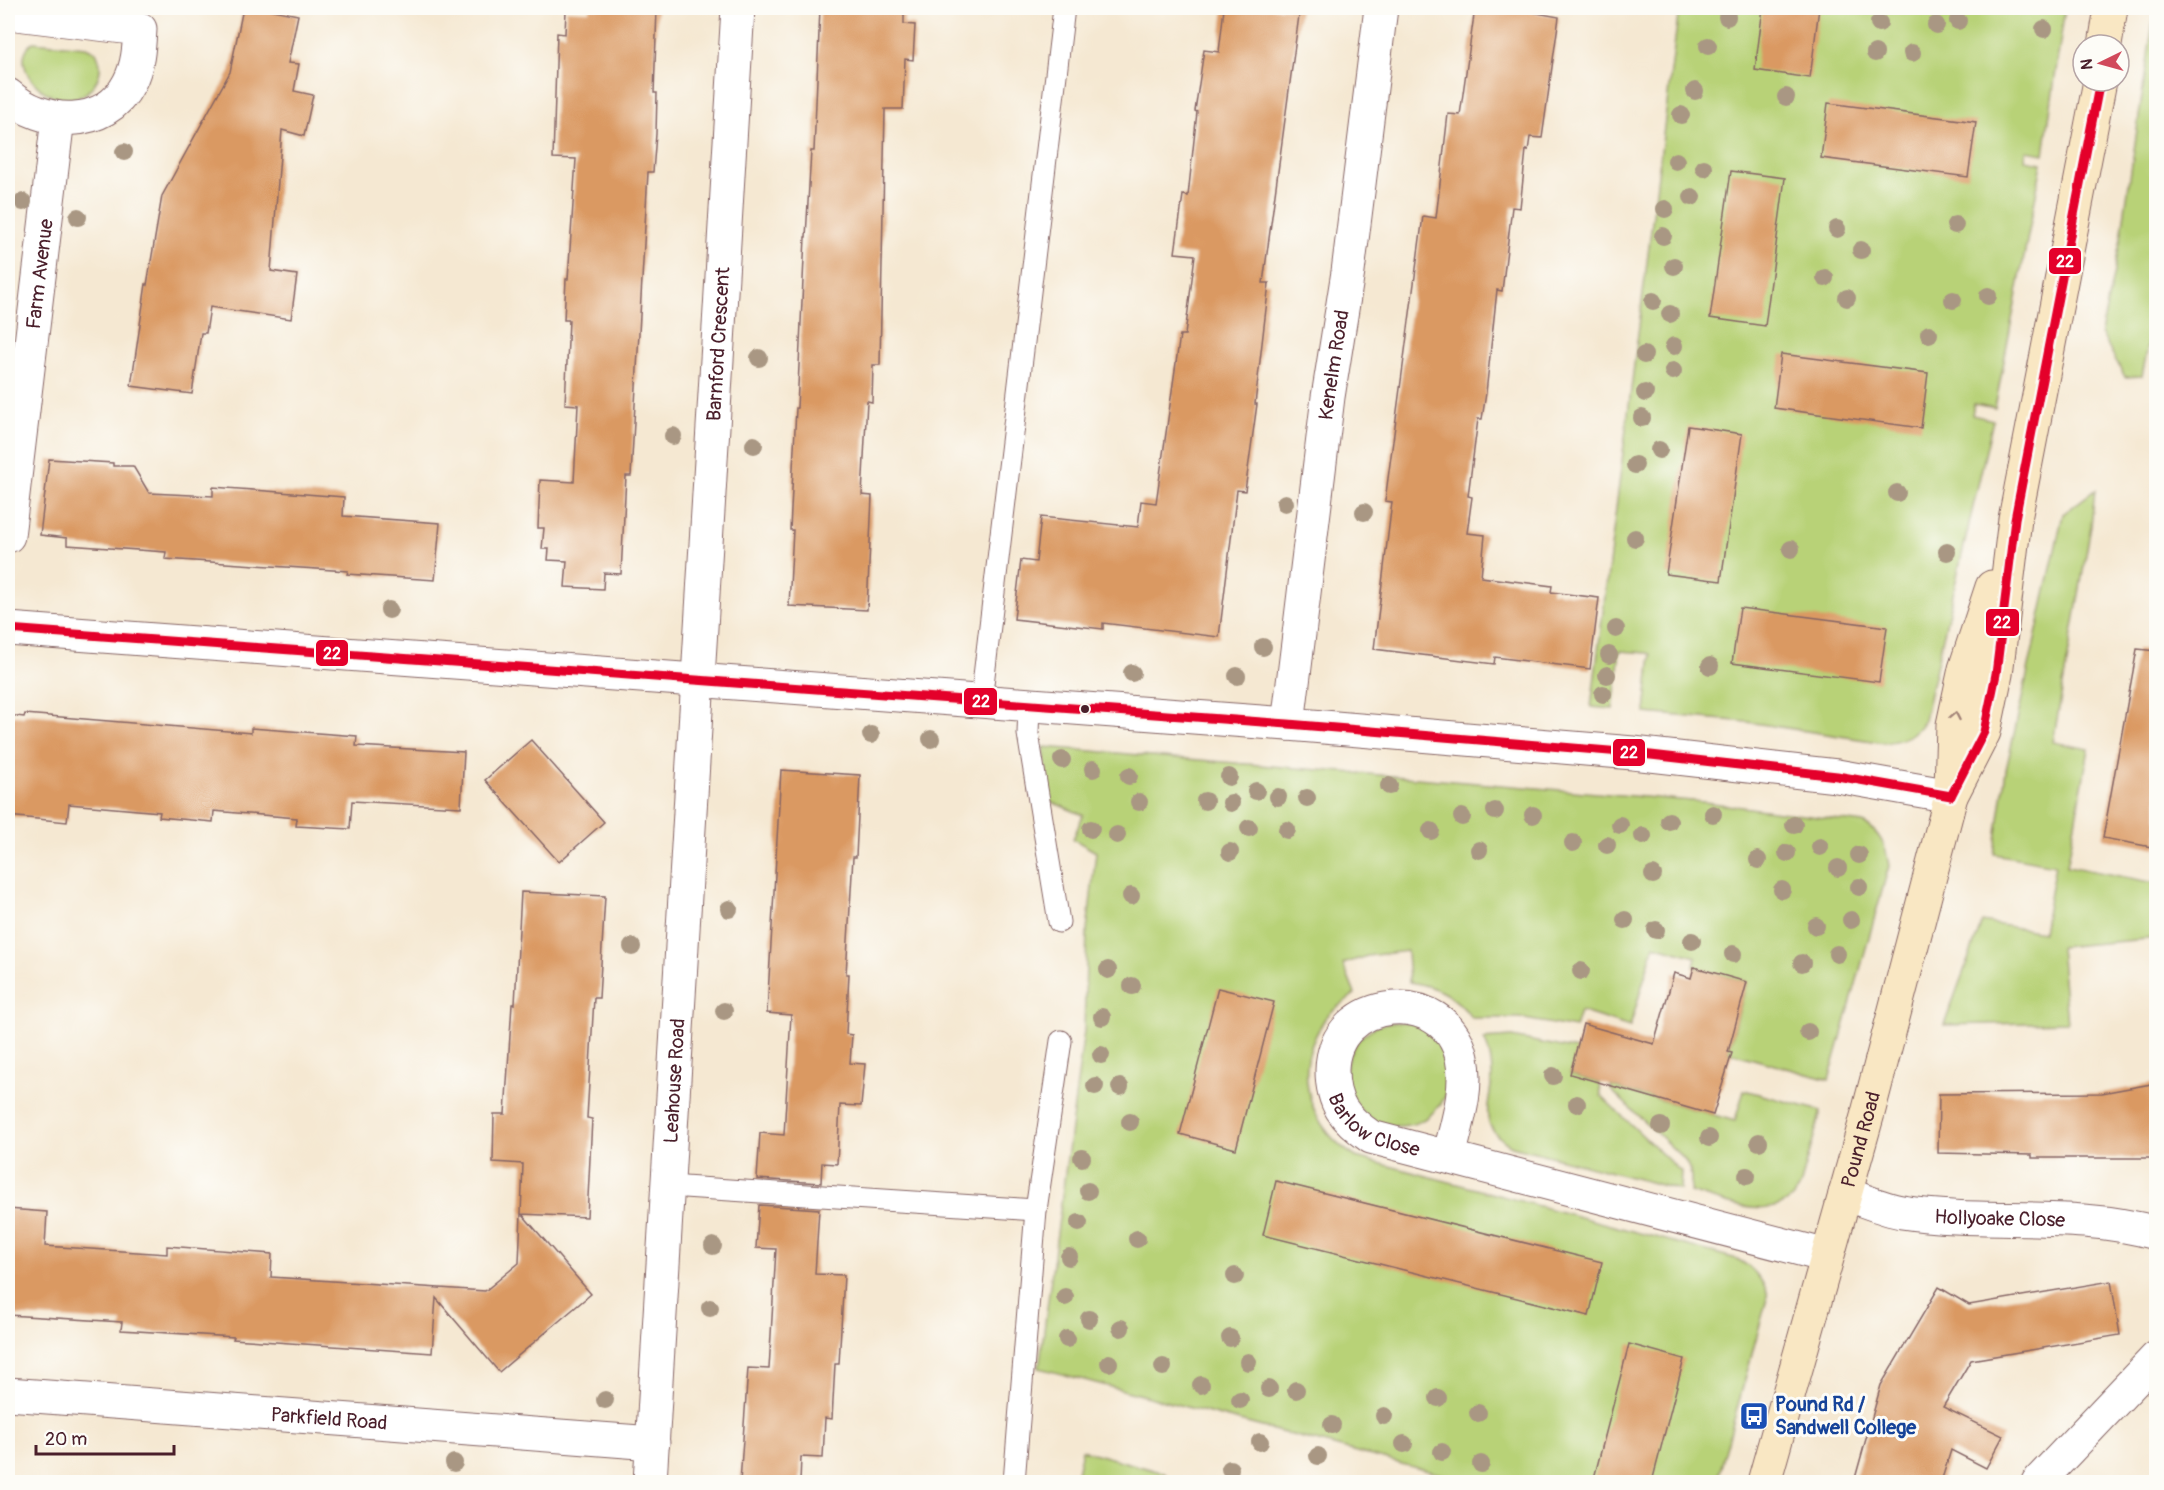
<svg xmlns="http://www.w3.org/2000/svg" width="2164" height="1490" font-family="Pangolin,sans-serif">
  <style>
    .green { fill: #b8d277; stroke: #817851; stroke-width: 1.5 }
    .building { fill: #da9962 }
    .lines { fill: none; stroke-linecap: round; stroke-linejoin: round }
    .lane-casing { stroke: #866565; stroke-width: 23 }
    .street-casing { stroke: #866565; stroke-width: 35 }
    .secondary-casing { stroke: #866565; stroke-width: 35 }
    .lane { stroke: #fff; stroke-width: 21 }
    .street { stroke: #fff; stroke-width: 33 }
    .secondary { stroke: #f9e7c3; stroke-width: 33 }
    .bus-1-casing { stroke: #fdfcf7; stroke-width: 14 }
    .bus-1 { stroke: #e4002b; stroke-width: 9 }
    .tree { fill: #a99783 }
    .oneway { stroke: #a28377 }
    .bus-dot { fill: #4a1f2b; stroke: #fdfcf7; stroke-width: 2 }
    .labels { text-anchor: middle; stroke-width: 6; stroke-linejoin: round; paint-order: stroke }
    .street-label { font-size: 20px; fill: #4a1f2b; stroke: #fdfcf7 }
    .transit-label { font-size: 20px; font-weight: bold; fill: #164399; stroke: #fdfcf7; text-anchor: start }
    .line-badge { stroke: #fdfcf7; stroke-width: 2 }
    .badge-label { font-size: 16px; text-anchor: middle; font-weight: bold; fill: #fff }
  </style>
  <rect width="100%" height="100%" fill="#fdfcf7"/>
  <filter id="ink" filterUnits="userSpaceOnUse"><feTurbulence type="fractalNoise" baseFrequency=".0167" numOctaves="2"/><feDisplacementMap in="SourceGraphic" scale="12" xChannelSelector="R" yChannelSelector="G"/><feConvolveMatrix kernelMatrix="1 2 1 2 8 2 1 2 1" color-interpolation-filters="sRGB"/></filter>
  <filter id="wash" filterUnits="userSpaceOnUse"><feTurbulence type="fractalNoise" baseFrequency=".008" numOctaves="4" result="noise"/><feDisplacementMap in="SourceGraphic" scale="24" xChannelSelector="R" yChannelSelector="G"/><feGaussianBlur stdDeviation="1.35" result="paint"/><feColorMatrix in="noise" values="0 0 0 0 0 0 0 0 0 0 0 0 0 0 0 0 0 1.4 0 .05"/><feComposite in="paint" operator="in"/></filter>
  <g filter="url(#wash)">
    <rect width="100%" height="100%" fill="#f5e8d2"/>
    <!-- green -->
    <g class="green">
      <path d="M1679,8h386l-21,146 -18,-3 -1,9 17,3 -47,245 -21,-4 -2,11 21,5 -69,300c-9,16 -21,20 -39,23l-138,-21 -102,-9 6,-59 -4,-1 -27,-2 -7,58 -22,-2z"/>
      <polygon points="2155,8 2156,8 2156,224 2151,256 2156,264 2156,306 2142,376 2125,377 2101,333 2121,238"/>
      <path d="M33,42l53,5 10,5c5,10 6,21 -1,31 -29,45 -95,-15 -62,-41z"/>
      <polygon points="2095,490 2091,526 2053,742 2089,749 2067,866 2156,883 2156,938 2060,947 2067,1022 1944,1025 1982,922 2043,932 2055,865 1994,854 2006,770 2063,514"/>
      <path d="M1044,747l660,55 159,21c18,10 23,23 26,43l-60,214 -101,-28 19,-70 -53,-15 2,-10 -42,-12 -24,82 -50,-16 -5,17 -56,-10h-47c-16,-22 -36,-32 -63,-36l-2,-31 -40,5 -24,8 12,30c-10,7 -20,14 -29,23 -4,6 -8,14 -11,20 -21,46 0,95 41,120l381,102c16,9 25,19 31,36l-51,187h-247l-431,-114 45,-337 3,-100 9,-79 -23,-13 10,-24 -34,-14z"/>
      <circle cx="1398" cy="1074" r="52"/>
      <path d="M1512,1037l65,13 -7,24 30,9 1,13 80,76 -1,18 -168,-44c-36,-20 -22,-39 -20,-70 0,-13 -2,-25 -8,-37z"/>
      <path d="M1611,1086l124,35 9,-31 77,21 -21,76c-22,40 -77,14 -110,5 2,-14 2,-21 -6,-33l-73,-69z"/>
      <polygon points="1082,1450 1164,1473 1173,1482 1075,1482"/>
    </g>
    <g id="blocks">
      <!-- building -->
      <g class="building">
        <polygon points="243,8 263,8 298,15 288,63 299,64 294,91 313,95 304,136 282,130 271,271 297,275 291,319 210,307 206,333 201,333 192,394 131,386 146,284 147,285 162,196 230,72"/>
        <polygon points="589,8 657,8 654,93 657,93 656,134 653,172 648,172 631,476 626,476 621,574 604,573 603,589 565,587 567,561 548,560 549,549 542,549 544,528 538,528 540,480 574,482 578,405 565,404 569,320 564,320 566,279 568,279 576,159 553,158 557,33 565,34 566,10 589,11"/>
        <polygon points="820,8 904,8 904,24 915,25 913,60 905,59 903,109 885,109 880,365 873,365 872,402 867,401 862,495 872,496 867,610 789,606 793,530 790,530 796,408 797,408 805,237 806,237 811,151 814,151"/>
        <polygon points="1224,8 1300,8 1263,283 1269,283 1255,404 1257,404 1245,491 1237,490 1219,637 1103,623 1103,629 1014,619 1021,560 1036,562 1041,517 1138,527 1141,501 1156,503 1180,335 1185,335 1195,255 1175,253 1183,195 1188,196 1197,112 1195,111 1204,50 1219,52"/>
        <polygon points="1475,8 1532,8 1531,12 1559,17 1542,138 1530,137 1528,151 1526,150 1520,208 1512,207 1502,291 1497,290 1486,393 1482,419 1478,419 1468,496 1472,497 1467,533 1485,535 1481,577 1552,586 1551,592 1599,598 1590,669 1495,657 1494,664 1374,649 1392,502 1385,501 1423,216 1436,218 1448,114 1460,115"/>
        <polygon points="1763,8 1819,8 1810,78 1755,70"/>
        <polygon points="1828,103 1976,122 1968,177 1821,158"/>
        <polygon points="1731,171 1785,178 1765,326 1710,318"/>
        <polygon points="1781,354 1928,373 1921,428 1774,408"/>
        <polygon points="1688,426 1742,434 1721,581 1666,574"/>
        <polygon points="49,459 113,463 113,466 133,466 149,493 213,496 213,487 344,497 343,516 440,523 435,580 347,574 348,571 165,559 166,552 67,545 67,538 40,535"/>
        <polygon points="1740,608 1887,627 1879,682 1732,663"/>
        <polygon points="2137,649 2157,651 2157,848 2103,838"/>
        <polygon points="25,714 251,733 251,728 357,736 356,746 464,752 461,807 352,801 350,829 296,826 297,818 214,811 213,822 159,817 160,812 69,804 67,822 8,816 8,715 24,717"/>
        <polygon points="531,740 604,822 559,862 485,780"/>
        <polygon points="781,770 860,775 856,857 853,857 846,974 849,974 846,1034 852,1035 850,1063 865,1064 861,1106 840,1105 837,1164 822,1163 821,1183 757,1179 760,1133 784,1135 791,1015 767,1013"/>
        <polygon points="521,892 605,896 599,998 594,998 587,1118 592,1119 587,1217 522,1214 591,1294 499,1372 436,1298 432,1353 233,1339 234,1337 121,1330 122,1322 8,1315 8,1209 47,1212 45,1246 167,1254 167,1246 272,1254 271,1277 485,1291 519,1263 523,1164 493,1162 494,1114 505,1114 512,1004 515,1004"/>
        <polygon points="1694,967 1747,982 1728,1052 1732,1053 1713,1115 1570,1074 1583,1024 1654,1044 1674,973 1691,978"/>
        <polygon points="1218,988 1274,1002 1236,1149 1180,1134"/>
        <polygon points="2157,1083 2157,1158 2032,1158 2032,1155 1938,1153 1939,1094 2102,1093"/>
        <polygon points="1276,1181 1602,1262 1589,1316 1263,1235"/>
        <polygon points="759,1205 819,1209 815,1274 844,1275 839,1364 835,1364 832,1419 825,1418 823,1458 801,1457 800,1482 740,1482 748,1368 769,1369 776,1249 756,1248"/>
        <polygon points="2111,1281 2120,1335 1971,1360 1943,1407 2003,1436 1986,1468 1951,1450 1941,1482 1854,1482 1881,1385 1939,1287 1969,1305"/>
        <polygon points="1629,1344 1684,1359 1652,1482 1593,1482"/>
      </g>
    </g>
  </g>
  <g filter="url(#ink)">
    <use href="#blocks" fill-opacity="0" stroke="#866565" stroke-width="1.5"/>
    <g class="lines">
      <!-- lane casing -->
      <g class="lane-casing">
        <g id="lane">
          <polyline points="981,701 1064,8"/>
          <polyline points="1029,705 1028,734 1059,922"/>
          <polyline points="669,1186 1036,1210"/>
          <polyline points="1014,1482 1036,1210 1061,1041"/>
        </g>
      </g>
      <!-- street casing -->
      <g class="street-casing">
        <g id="street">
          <path d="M8,13l132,16c-1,19 -2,37 -11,54 -24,47 -87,43 -121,12"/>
          <path id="s1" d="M8,536l50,-418"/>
          <polyline points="8,629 1288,724 1633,753 1837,776 1951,796"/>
          <path id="s2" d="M1288,724l40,-327 20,-125 33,-264"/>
          <path id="s3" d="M1449,1157c7,-31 20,-67 13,-99 -16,-74 -129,-63 -130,12 0,34 13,49 39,67l456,119"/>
          <path id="s4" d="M1845,1194c19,6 38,15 57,18 83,13 173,-2 254,21"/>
          <path id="s5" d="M8,1394l645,49"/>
          <path id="s6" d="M650,1482l88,-1474"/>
          <polyline points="2038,1482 2156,1358"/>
        </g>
      </g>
      <!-- secondary casing -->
      <g class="secondary-casing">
        <g id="secondary">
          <polyline points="2105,45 2111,8"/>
          <polyline points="1951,788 1953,725 1965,669 1992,587"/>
          <path id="s7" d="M1764,1482l104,-369 83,-317 33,-64 12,-58 19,-155 85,-438"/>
        </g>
      </g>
      <!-- lane -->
      <use href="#lane" class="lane"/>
      <!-- street -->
      <use href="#street" class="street"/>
      <!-- secondary -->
      <use href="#secondary" class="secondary"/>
      <!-- bus-1 casing -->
      <g class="bus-1-casing">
        <g id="bus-1">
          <polyline points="8,629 1288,724 1633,753 1837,776 1951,796"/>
          <polyline points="1951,796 1984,732 1996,674 2015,519 2100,81"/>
        </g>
      </g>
      <!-- bus-1 -->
      <use href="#bus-1" class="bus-1"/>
    </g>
    <!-- trees -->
    <g class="tree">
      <circle cx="1727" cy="17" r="9"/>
      <circle cx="1958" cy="21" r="9"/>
      <circle cx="1879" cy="23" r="9"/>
      <circle cx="1936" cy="25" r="9"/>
      <circle cx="2044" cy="29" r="9"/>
      <circle cx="1708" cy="46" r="9"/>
      <circle cx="1875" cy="53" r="9"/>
      <circle cx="1912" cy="53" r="9"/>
      <circle cx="1695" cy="91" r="9"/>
      <circle cx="1786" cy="97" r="9"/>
      <circle cx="1681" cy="115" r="9"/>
      <circle cx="124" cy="152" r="9"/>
      <circle cx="1676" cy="161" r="9"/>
      <circle cx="1704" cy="168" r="9"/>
      <circle cx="1692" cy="197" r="9"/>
      <circle cx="23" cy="202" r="9"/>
      <circle cx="1665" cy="209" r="9"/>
      <circle cx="78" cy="217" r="9"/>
      <circle cx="1955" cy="225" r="9"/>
      <circle cx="1837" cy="229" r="9"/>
      <circle cx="1663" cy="236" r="9"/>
      <circle cx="1861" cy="250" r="9"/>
      <circle cx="1674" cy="266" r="9"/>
      <circle cx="1825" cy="278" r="9"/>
      <circle cx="1988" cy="296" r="9"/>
      <circle cx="1847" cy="298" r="9"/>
      <circle cx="1953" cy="300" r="9"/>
      <circle cx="1653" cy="301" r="9"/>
      <circle cx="1670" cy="314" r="9"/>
      <circle cx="1929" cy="334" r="9"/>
      <circle cx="1674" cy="346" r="9"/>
      <circle cx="1644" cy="355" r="9"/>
      <circle cx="759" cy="358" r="9"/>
      <circle cx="1673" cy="371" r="9"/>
      <circle cx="1645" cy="393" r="9"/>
      <circle cx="1642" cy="418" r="9"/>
      <circle cx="673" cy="436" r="9"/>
      <circle cx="754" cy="445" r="9"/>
      <circle cx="1659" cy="450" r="9"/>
      <circle cx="1635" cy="465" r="9"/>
      <circle cx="1897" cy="493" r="9"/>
      <circle cx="1285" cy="503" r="9"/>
      <circle cx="1364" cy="512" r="9"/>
      <circle cx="1635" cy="538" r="9"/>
      <circle cx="1791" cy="549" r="9"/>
      <circle cx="1947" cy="552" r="9"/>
      <circle cx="389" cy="610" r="9"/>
      <circle cx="1616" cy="629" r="9"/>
      <circle cx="1263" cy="647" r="9"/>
      <circle cx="1609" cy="655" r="9"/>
      <circle cx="1710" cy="666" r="9"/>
      <circle cx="1132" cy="673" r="9"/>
      <circle cx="1607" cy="675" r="9"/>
      <circle cx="1237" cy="676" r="9"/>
      <circle cx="1603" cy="694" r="9"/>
      <circle cx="871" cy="735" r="9"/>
      <circle cx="931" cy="739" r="9"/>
      <circle cx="1062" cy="760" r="9"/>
      <circle cx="1093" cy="769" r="9"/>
      <circle cx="1129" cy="776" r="9"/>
      <circle cx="1229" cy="777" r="9"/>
      <circle cx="1389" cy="786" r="9"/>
      <circle cx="1256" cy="791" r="9"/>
      <circle cx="1278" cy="797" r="9"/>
      <circle cx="1307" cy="798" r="9"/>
      <circle cx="1205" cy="801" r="9"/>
      <circle cx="1139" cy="802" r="9"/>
      <circle cx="1231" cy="803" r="9"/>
      <circle cx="1495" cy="811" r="9"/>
      <circle cx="1713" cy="814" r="9"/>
      <circle cx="1533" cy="815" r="9"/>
      <circle cx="1462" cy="817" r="9"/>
      <circle cx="1669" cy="821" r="9"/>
      <circle cx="1620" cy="825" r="9"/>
      <circle cx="1794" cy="825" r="9"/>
      <circle cx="1249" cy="828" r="9"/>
      <circle cx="1091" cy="829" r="9"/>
      <circle cx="1287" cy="830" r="9"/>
      <circle cx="1431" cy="831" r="9"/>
      <circle cx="1117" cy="835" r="9"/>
      <circle cx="1643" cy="836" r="9"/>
      <circle cx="1573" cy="843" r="9"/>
      <circle cx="1607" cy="845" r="9"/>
      <circle cx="1820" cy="847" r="9"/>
      <circle cx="1479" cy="850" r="9"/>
      <circle cx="1230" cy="852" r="9"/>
      <circle cx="1787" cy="853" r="9"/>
      <circle cx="1859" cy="855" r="9"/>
      <circle cx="1758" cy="860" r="9"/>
      <circle cx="1838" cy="868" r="9"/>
      <circle cx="1653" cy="875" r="9"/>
      <circle cx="1859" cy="887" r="9"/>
      <circle cx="1782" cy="890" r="9"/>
      <circle cx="1131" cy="896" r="9"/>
      <circle cx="729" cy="909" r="9"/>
      <circle cx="1625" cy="920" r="9"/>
      <circle cx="1851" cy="920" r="9"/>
      <circle cx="1816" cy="926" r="9"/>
      <circle cx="1656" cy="930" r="9"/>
      <circle cx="1692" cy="941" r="9"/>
      <circle cx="632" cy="947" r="9"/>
      <circle cx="1733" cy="954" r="9"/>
      <circle cx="1837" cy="954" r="9"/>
      <circle cx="1802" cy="963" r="9"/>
      <circle cx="1108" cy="970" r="9"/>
      <circle cx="1581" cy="971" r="9"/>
      <circle cx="1132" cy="986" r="9"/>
      <circle cx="724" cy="1011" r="9"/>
      <circle cx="1102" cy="1017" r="9"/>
      <circle cx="1808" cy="1032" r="9"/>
      <circle cx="1101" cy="1055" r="9"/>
      <circle cx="1553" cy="1076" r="9"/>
      <circle cx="1095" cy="1086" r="9"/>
      <circle cx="1120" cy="1087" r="9"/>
      <circle cx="1577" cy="1104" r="9"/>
      <circle cx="1130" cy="1122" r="9"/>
      <circle cx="1661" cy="1126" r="9"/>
      <circle cx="1709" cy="1138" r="9"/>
      <circle cx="1759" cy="1142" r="9"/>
      <circle cx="1082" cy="1158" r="9"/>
      <circle cx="1747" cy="1176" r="9"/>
      <circle cx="1088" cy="1191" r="9"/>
      <circle cx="1079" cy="1223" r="9"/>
      <circle cx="1137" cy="1239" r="9"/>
      <circle cx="713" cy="1246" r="9"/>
      <circle cx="1069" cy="1257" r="9"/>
      <circle cx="1235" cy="1276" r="9"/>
      <circle cx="1065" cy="1297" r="9"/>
      <circle cx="710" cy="1308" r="9"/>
      <circle cx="1089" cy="1319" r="9"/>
      <circle cx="1121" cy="1328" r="9"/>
      <circle cx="1230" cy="1338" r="9"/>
      <circle cx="1067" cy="1339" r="9"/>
      <circle cx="1248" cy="1362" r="9"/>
      <circle cx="1109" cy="1363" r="9"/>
      <circle cx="1163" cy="1367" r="9"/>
      <circle cx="1201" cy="1385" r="9"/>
      <circle cx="1269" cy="1389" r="9"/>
      <circle cx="1296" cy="1390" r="9"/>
      <circle cx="1438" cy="1398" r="9"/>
      <circle cx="605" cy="1400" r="9"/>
      <circle cx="1240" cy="1400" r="9"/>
      <circle cx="1478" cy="1413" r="9"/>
      <circle cx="1384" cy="1416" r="9"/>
      <circle cx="1332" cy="1425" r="9"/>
      <circle cx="1260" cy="1442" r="9"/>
      <circle cx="1404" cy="1444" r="9"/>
      <circle cx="1442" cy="1452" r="9"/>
      <circle cx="1318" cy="1456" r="9"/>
      <circle cx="454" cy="1463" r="9"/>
      <circle cx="1481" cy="1464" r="9"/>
      <circle cx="1230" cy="1469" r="9"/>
    </g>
    <!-- one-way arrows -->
    <defs><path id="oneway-chevron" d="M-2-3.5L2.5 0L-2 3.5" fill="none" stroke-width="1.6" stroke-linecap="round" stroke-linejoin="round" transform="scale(1.5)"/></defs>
    <use class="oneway" href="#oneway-chevron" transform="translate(1955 716) rotate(-79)"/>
  </g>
  <!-- icons -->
  <defs>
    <g id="bus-square" transform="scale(1.5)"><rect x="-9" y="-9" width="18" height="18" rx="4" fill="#1a4fb4" stroke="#fdfcf7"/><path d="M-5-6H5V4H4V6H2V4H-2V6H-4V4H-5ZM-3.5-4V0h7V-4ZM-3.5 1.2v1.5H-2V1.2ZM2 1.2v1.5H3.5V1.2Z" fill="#fff"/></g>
  </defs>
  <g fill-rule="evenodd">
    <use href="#bus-square" x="1754" y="1416"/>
  </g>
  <!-- markers -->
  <circle class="bus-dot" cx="1085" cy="709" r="5"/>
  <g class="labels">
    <!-- street labels -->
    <g class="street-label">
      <text dy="7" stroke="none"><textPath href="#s1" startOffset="264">Farm Avenue</textPath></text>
      <text dy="7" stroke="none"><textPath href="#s6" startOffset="1140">Barnford Crescent</textPath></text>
      <text dy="7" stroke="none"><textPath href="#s2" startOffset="362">Kenelm Road</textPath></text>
      <text dy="7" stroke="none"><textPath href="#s6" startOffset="402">Leahouse Road</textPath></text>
      <text dy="7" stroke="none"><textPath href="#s3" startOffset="368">Barlow Close</textPath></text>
      <text dy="7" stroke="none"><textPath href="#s7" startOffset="356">Pound Road</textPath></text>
      <text dy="7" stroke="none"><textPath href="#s4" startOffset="158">Hollyoake Close</textPath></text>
      <text dy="7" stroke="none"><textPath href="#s5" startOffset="322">Parkfield Road</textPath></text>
    </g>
    <!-- transit labels -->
    <g class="transit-label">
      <text x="1775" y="1411">Pound Rd /<tspan x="1775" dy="23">Sandwell College</tspan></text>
    </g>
  </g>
  <g class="line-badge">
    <rect x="2048" y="247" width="34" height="28" rx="6" fill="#e4002b"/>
    <rect x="1985" y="608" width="35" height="29" rx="6" fill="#e4002b"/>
    <rect x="315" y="639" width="34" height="28" rx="6" fill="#e4002b"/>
    <rect x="963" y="687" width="35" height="29" rx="6" fill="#e4002b"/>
    <rect x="1612" y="738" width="34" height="29" rx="6" fill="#e4002b"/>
  </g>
  <g class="badge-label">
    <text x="2065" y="267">22</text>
    <text x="2002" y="628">22</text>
    <text x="332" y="659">22</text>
    <text x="981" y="707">22</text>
    <text x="1629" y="758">22</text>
  </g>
  <!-- margin -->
  <rect width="2164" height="1490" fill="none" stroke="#fdfcf7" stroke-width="30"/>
  <!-- north arrow -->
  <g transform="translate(2101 63) rotate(265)"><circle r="28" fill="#fdfcf7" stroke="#b5a4a5" stroke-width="1.5"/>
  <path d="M0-4.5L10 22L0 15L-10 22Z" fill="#d1495b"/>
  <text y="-9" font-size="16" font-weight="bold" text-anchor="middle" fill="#4a1f2b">N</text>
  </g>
  <!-- scale -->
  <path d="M36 1445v9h138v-9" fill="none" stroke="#4a1f2b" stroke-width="3"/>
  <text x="45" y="1445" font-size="18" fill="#4a1f2b" stroke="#fdfcf7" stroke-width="4.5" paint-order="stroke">20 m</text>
</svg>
